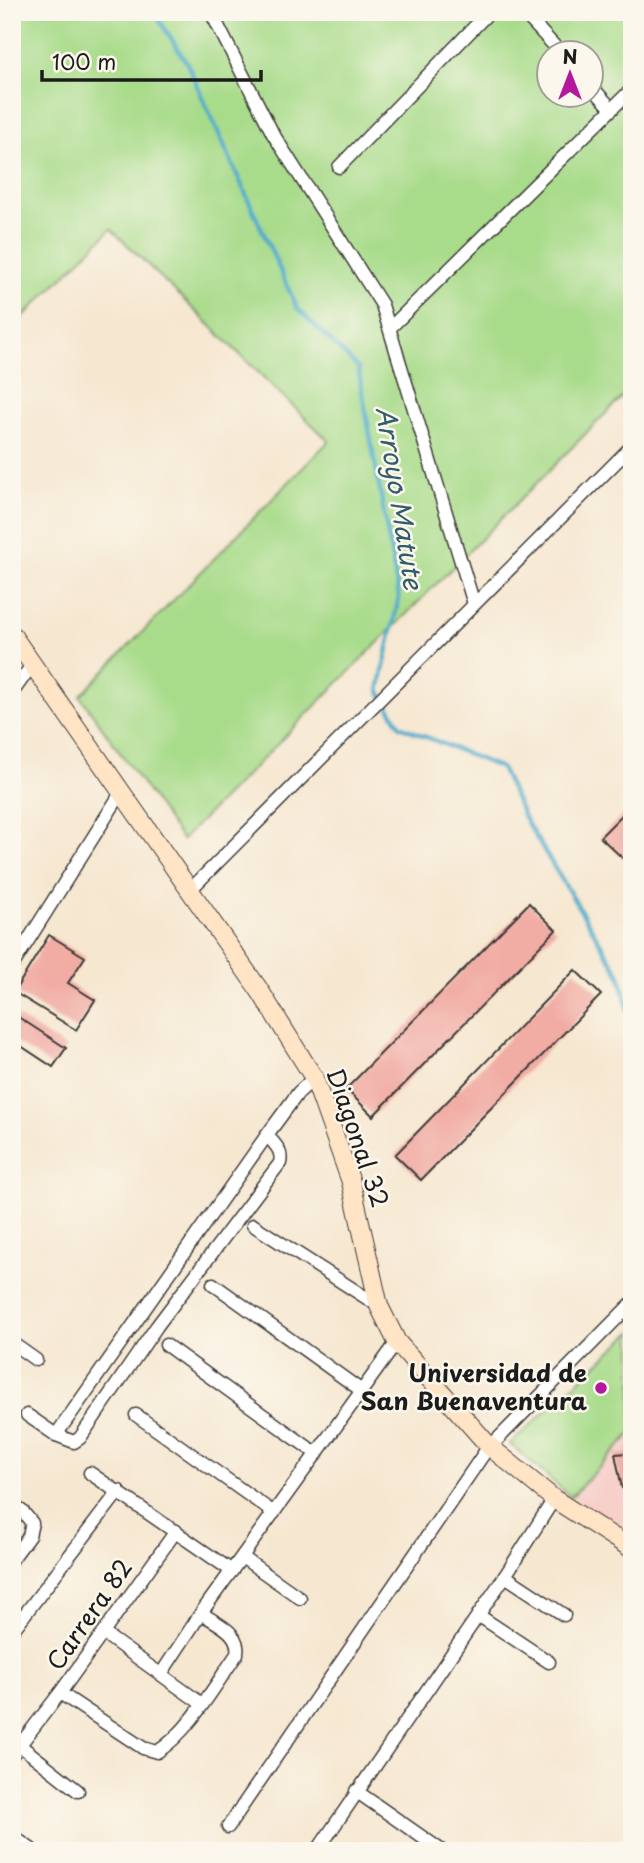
<svg xmlns="http://www.w3.org/2000/svg" width="644" height="1863" font-family="'Playpen Sans',sans-serif">
  <style>
    .built { fill: #f7d0ca }
    .green { fill: #a8db8a; stroke: #627c53; stroke-width: 2; fill-rule: evenodd }
    .lines { fill: none; stroke-linecap: round; stroke-linejoin: round }
    .stream { stroke: #4baac9; stroke-width: 4.5 }
    .building { fill: #f1aca4 }
    .street-casing { stroke: #3d3a37; stroke-width: 15 }
    .secondary-casing { stroke: #3d3a37; stroke-width: 20 }
    .street { stroke: #fff; stroke-width: 12 }
    .secondary { stroke: #ffe4c6; stroke-width: 18 }
    .poi-dot { fill: #b5179e; stroke: #fbf7ec; stroke-width: 2.5 }
    .labels { text-anchor: middle; stroke-width: 5; stroke-linejoin: round; paint-order: stroke }
    .street-label { font-size: 24px; fill: #1c1c1c; stroke: #fbf7ec }
    .poi-label { font-size: 24px; font-weight: bold; fill: #1c1c1c; stroke: #fbf7ec; text-anchor: end }
    .water-label { font-size: 26px; font-style: italic; fill: #315c6a; stroke: #fbf7ec }
  </style>
  <rect width="100%" height="100%" fill="#fbf7ec"/>
  <filter id="ink" filterUnits="userSpaceOnUse"><feTurbulence type="fractalNoise" baseFrequency=".0143" numOctaves="2"/><feDisplacementMap in="SourceGraphic" scale="14" xChannelSelector="R" yChannelSelector="G"/><feConvolveMatrix kernelMatrix="1 2 1 2 8 2 1 2 1" color-interpolation-filters="sRGB"/></filter>
  <filter id="wash" filterUnits="userSpaceOnUse"><feTurbulence type="fractalNoise" baseFrequency=".00686" numOctaves="4" result="noise"/><feDisplacementMap in="SourceGraphic" scale="28" xChannelSelector="R" yChannelSelector="G"/><feGaussianBlur stdDeviation="1.57" result="paint"/><feColorMatrix in="noise" values="0 0 0 0 0 0 0 0 0 0 0 0 0 0 0 0 0 1.4 0 .05"/><feComposite in="paint" operator="in"/></filter>
  <g filter="url(#wash)">
    <rect width="100%" height="100%" fill="#f6e7d0"/>
    <!-- built -->
    <polygon class="built" points="632,1332 632,1539 571,1497 510,1444"/>
    <!-- green -->
    <g class="green">
      <path d="M12,12h620v375l-450,453 -102,-144 249,-255 -218,-212 -99,99zM550,52h42v42h-42z"/>
      <polygon points="632,1332 632,1433 571,1497 510,1444"/>
    </g>
    <g class="lines">
      <!-- stream -->
      <polyline class="stream" points="154,12 187,63 297,308 358,368 399,597 379,690 400,726 501,768 526,821 620,975 632,1025"/>
    </g>
    <g id="blocks">
      <!-- building -->
      <g class="building">
        <polygon points="632,805 632,867 600,837"/>
        <polygon points="529,903 556,930 373,1116 346,1089"/>
        <polygon points="49,935 85,957 68,983 95,1000 76,1030 14,992"/>
        <polygon points="575,970 601,995 421,1180 395,1155"/>
        <polygon points="12,1013 66,1048 53,1067 12,1040"/>
        <polygon points="632,1446 632,1486 622,1488 615,1454 628,1453 627,1450"/>
      </g>
    </g>
  </g>
  <g filter="url(#ink)">
    <use href="#blocks" fill-opacity="0" stroke="#3d3a37" stroke-width="2"/>
    <g class="lines">
      <!-- street casing -->
      <g class="street-casing">
        <g id="street">
          <polyline points="211,12 273,134 382,305 474,604"/>
          <polyline points="523,12 560,52"/>
          <polyline points="592,87 612,109"/>
          <polyline points="339,167 489,12"/>
          <polyline points="390,328 632,89"/>
          <polyline points="12,693 32,665"/>
          <polyline points="190,890 632,446"/>
          <polyline points="12,966 121,793"/>
          <polyline points="253,1225 379,1306"/>
          <polyline points="213,1284 362,1391"/>
          <polyline points="12,1343 36,1360"/>
          <polyline points="166,1345 317,1454"/>
          <polyline points="27,1415 56,1435 267,1135 298,1093 314,1078"/>
          <polyline points="136,1415 274,1513"/>
          <path d="M56,1435l18,7 6,-4 77,-112 123,-163c3,-13 -6,-19 -13,-28"/>
          <polyline points="90,1473 232,1571"/>
          <polyline points="12,1504 23,1512 32,1523 29,1536 12,1559"/>
          <polyline points="242,1557 300,1598"/>
          <polyline points="505,1576 564,1615"/>
          <polyline points="478,1615 549,1662"/>
          <polyline points="12,1631 119,1491"/>
          <polyline points="103,1633 202,1704"/>
          <polyline points="161,1674 201,1613 397,1342"/>
          <path d="M60,1693l83,55 14,4c33,-21 58,-67 80,-98 4,-22 -20,-30 -36,-41"/>
          <polyline points="12,1739 78,1791"/>
          <polyline points="12,1755 60,1693 176,1531"/>
          <polyline points="356,1791 442,1851"/>
          <polyline points="228,1827 485,1452 632,1303"/>
          <polyline points="12,1836 32,1850"/>
          <polyline points="317,1851 505,1576 554,1499"/>
        </g>
      </g>
      <!-- secondary casing -->
      <g class="secondary-casing">
        <polyline id="secondary" points="12,635 260,991 314,1078 351,1182 379,1306 397,1342 489,1446 554,1499 632,1549"/>
      </g>
      <!-- street -->
      <use href="#street" class="street"/>
      <!-- secondary -->
      <use href="#secondary" class="secondary"/>
    </g>
  </g>
  <!-- markers -->
  <circle class="poi-dot" cx="601" cy="1388" r="7"/>
  <g class="labels">
    <!-- street labels -->
    <g class="street-label">
      <text transform="translate(357 1138) rotate(71)" y="8">Diagonal 32</text>
      <text transform="translate(90 1615) rotate(-55)" y="8">Carrera 82</text>
    </g>
    <!-- poi labels -->
    <g class="poi-label">
      <text x="587" y="1382">Universidad de<tspan x="587" dy="28">San Buenaventura</tspan></text>
    </g>
    <!-- water labels -->
    <g class="water-label">
      <text transform="translate(399 498) rotate(81)" y="9">Arroyo Matute</text>
    </g>
  </g>
  <!-- margin -->
  <rect width="644" height="1863" fill="none" stroke="#fbf7ec" stroke-width="42"/>
  <!-- north arrow -->
  <g transform="translate(570 74)"><circle r="33" fill="#fbf7ec" stroke="#a29f99" stroke-width="2"/>
  <path d="M0-5L12 26L0 18L-12 26Z" fill="#b5179e"/>
  <text y="-10" font-size="19" font-weight="bold" text-anchor="middle" fill="#1c1c1c">N</text>
  </g>
  <!-- scale -->
  <path d="M42 70v10h219v-10" fill="none" stroke="#1c1c1c" stroke-width="3.5"/>
  <text x="52" y="70" font-size="21" fill="#1c1c1c" stroke="#fbf7ec" stroke-width="5" paint-order="stroke">100 m</text>
</svg>
